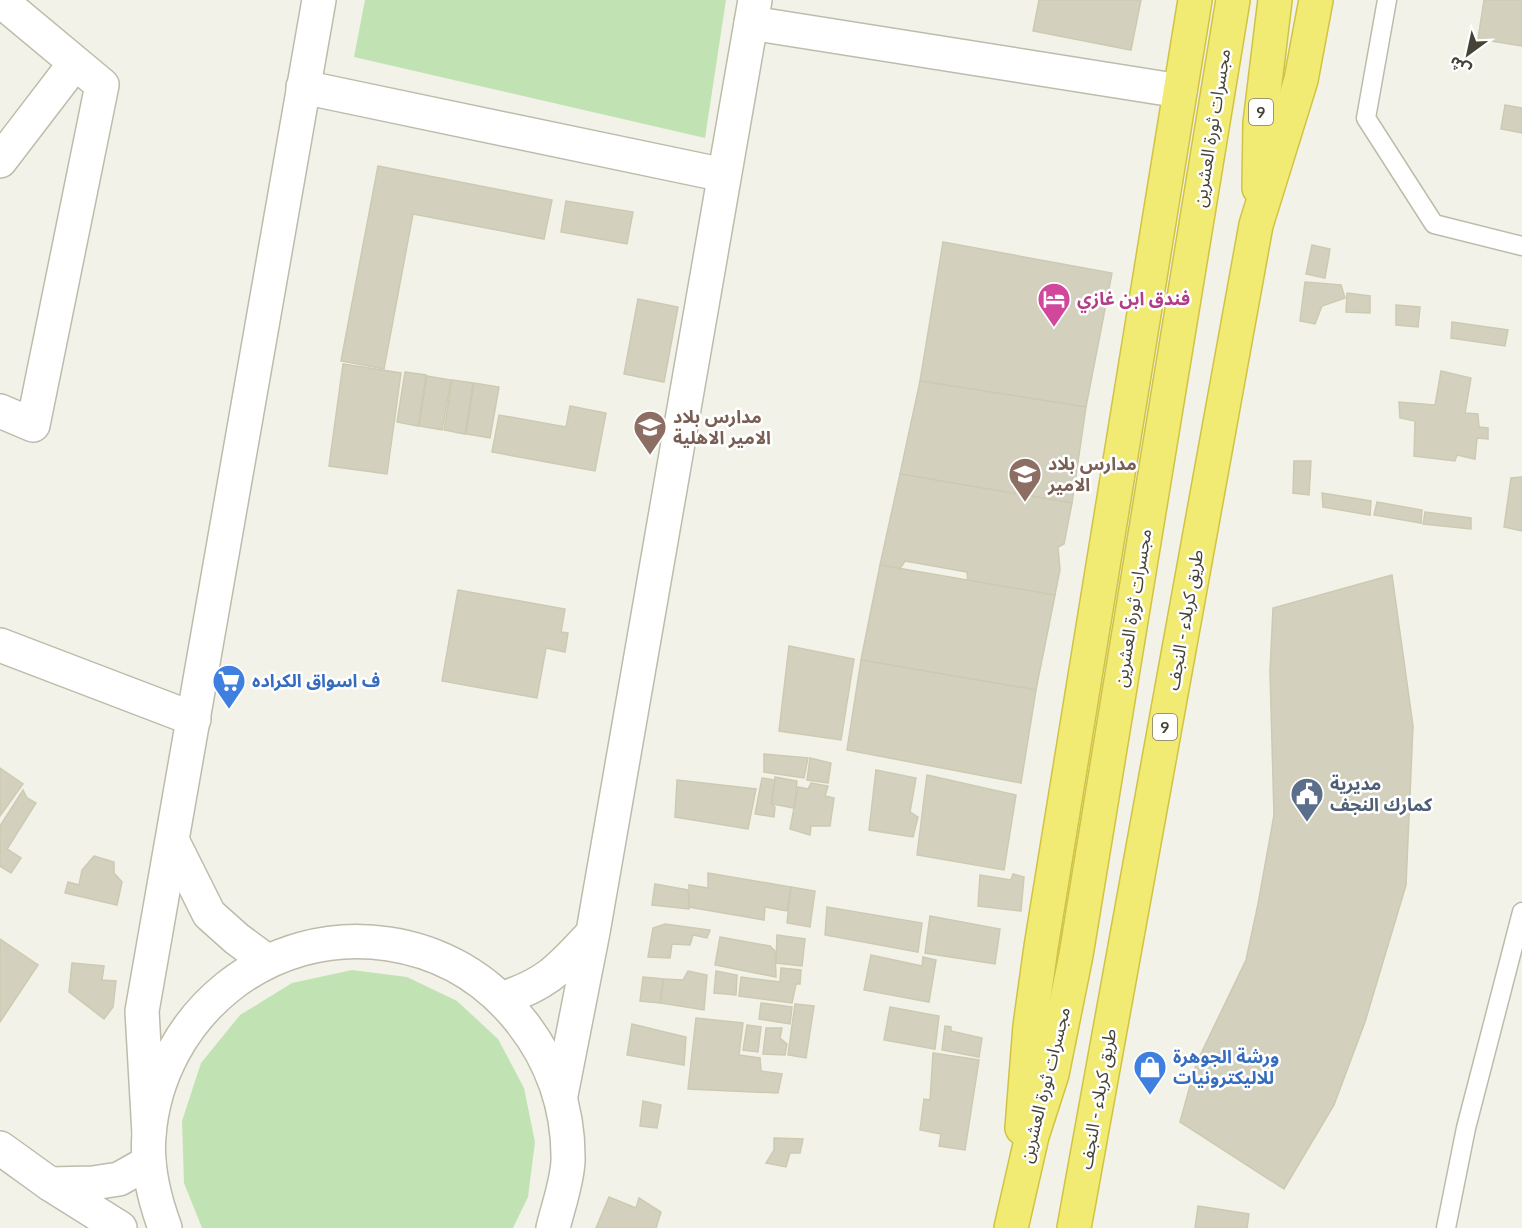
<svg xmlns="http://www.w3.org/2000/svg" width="1522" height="1228" font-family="Lato,'Noto Sans Arabic',sans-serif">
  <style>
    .green { fill: #c1e3b4 }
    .building { fill: #d3d1be; stroke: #cdcab2; stroke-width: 1.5 }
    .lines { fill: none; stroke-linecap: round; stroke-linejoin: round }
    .lane-casing { stroke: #bdbcab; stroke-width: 21 }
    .street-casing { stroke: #bdbcab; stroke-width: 36 }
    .highway-casing { stroke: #d0c344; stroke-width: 36 }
    .lane { stroke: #fff; stroke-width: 18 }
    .street { stroke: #fff; stroke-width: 33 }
    .highway { stroke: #f2eb73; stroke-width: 33 }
    .labels { text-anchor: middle; stroke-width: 5; stroke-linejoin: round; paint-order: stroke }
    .shield { fill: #fff; stroke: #7d7b73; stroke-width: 1.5 }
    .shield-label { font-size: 16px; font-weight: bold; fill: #454337 }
    .street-label { font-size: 18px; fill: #454337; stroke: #fff }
    .hotel-label { font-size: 18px; font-weight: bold; fill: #b23c85; stroke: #fff; text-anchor: start }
    .education-label { font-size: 18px; font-weight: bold; fill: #785e54; stroke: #fff; text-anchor: start }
    .shop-label { font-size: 18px; font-weight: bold; fill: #366cbe; stroke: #fff; text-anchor: start }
    .service-label { font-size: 18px; font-weight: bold; fill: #4e5e75; stroke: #fff; text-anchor: start }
  </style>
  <rect width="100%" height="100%" fill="#f2f2e8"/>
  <!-- green -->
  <g class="green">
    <polygon points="365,0 726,0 705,138 354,57"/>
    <polygon points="352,970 407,977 457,1001 498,1039 524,1088 535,1142 528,1197 513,1228 202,1228 184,1183 182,1121 201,1063 240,1015 292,983"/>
  </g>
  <!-- building -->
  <g class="building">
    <polygon points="1039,0 1141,0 1131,50 1033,31"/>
    <polygon points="1484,0 1522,0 1522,46 1478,39"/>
    <polygon points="1505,105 1522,108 1522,133 1501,129"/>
    <polygon points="378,166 552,200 544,239 413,214 384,369 341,361"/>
    <polygon points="566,201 633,212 627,244 561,232"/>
    <polygon points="943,242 1112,273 1086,407 920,381"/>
    <polygon points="1312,245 1330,249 1325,278 1306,274"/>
    <polygon points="1305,282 1341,285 1345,298 1322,306 1315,324 1300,321"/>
    <polygon points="1347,293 1370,296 1370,313 1346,312"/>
    <polygon points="638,299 678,307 664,382 624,374"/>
    <polygon points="1396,305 1420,307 1418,327 1396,325"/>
    <polygon points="1452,322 1508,330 1505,346 1451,338"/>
    <polygon points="343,364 401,373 387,474 329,466"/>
    <polygon points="1441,371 1471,378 1465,413 1478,414 1479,427 1488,428 1488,439 1477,438 1475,459 1457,455 1455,461 1414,456 1415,421 1400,418 1399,402 1435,405"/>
    <polygon points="405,372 426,375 418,426 397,422"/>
    <polygon points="427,376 451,380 442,430 419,426"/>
    <polygon points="452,380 473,383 465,434 444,430"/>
    <polygon points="920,381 1086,407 1072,503 900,474"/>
    <polygon points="474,383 499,387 490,438 466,434"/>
    <polygon points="570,406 606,413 595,471 492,452 499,415 566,427"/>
    <polygon points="1294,461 1311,461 1309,495 1293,493"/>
    <polygon points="900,474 1072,503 1064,544 1058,547 1060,570 1055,595 968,582 967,572 905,561 899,570 880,565"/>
    <polygon points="1522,477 1522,531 1504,527 1511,478"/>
    <polygon points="1322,493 1371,501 1370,515 1323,507"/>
    <polygon points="1377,502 1422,510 1421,523 1374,515"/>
    <polygon points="1425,512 1471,518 1471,529 1423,524"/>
    <polygon points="880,565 1055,595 1036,690 861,660"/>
    <polygon points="1392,575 1413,726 1406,885 1365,1022 1334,1105 1284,1189 1180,1122 1196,1064 1246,960 1258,904 1274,815 1270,672 1273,608"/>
    <polygon points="458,590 565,609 561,632 568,633 565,652 546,648 537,698 442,681"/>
    <polygon points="789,646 854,659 841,740 779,731"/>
    <polygon points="861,660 1036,690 1021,783 847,750"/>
    <polygon points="764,754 808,758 804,778 764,772"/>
    <polygon points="810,758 831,763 828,783 807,780"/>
    <polygon points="0,768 23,784 0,816"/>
    <polygon points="876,770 916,778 910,812 918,817 913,837 869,830"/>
    <polygon points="927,775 1016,795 1004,870 917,855"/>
    <polygon points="775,777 797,781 794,808 772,804"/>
    <polygon points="762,778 775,780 771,803 775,807 774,817 755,814"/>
    <polygon points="677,780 756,789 748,829 675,817"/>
    <polygon points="811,783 828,786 825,796 834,798 830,826 811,826 810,835 790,829 798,787 808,789"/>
    <polygon points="23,790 27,798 36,803 7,849 21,858 11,873 0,866 0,826"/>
    <polygon points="94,856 114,862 114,873 122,882 117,905 65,893 68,882 79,885 82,870"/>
    <polygon points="708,873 791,887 787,911 765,907 764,920 689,907 689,885 708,888"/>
    <polygon points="1013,874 1024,877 1021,911 978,906 980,875 1011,880"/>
    <polygon points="655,884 688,890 689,909 652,905"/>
    <polygon points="791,887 815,891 810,927 787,923"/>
    <polygon points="827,907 922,923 918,952 825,935"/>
    <polygon points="930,916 1000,929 995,964 925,953"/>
    <polygon points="665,924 710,930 707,938 693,935 690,945 672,944 670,958 648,957 653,928"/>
    <polygon points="777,935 805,939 802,966 776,963"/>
    <polygon points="720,937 770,946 775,951 776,977 715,965"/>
    <polygon points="0,939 38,965 0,1022"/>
    <polygon points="871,955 922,966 923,957 936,960 929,1002 864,990"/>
    <polygon points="72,963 104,966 102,980 116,981 113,1007 104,1019 69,992"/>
    <polygon points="781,968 801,970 800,984 796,984 792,1003 739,996 741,977 780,982"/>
    <polygon points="688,971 707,975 704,1010 660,1003 664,979 683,980"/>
    <polygon points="716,971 737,975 736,995 714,993"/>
    <polygon points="643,977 663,979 660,1003 640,1001"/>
    <polygon points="761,1003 792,1007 790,1024 759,1019"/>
    <polygon points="795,1004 814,1006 806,1058 788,1055"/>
    <polygon points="890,1007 939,1016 935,1049 884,1040"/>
    <polygon points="696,1018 743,1023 739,1055 760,1058 761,1071 782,1074 778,1093 688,1089"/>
    <polygon points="632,1024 686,1037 684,1065 627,1055"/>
    <polygon points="747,1025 761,1027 758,1052 743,1050"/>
    <polygon points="945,1026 951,1027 951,1031 982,1038 979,1057 942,1050"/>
    <polygon points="766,1028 782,1028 780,1038 787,1044 785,1055 763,1054"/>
    <polygon points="933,1053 979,1060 965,1150 939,1146 941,1134 920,1130 924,1099 930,1100"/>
    <polygon points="643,1101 661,1105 657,1128 640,1126"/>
    <polygon points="774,1138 803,1139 800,1153 790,1153 786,1167 766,1163 774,1150"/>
    <polygon points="609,1197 636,1208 639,1198 661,1212 656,1228 596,1228"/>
    <polygon points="1198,1206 1249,1214 1247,1228 1195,1228"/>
  </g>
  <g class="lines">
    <!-- lane casing -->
    <g class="lane-casing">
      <g id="lane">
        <polyline points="1387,0 1366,118 1434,224 1522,246"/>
        <polyline points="1446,1228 1466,1128 1522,912"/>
      </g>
    </g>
    <!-- street casing -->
    <g class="street-casing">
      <g id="street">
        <polyline points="751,23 1180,91"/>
        <polyline points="303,87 724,175"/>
        <polyline points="0,161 75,63"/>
        <polyline points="0,411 33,425 102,85 0,0"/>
        <polyline points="0,645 194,719"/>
        <polyline points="173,842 209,914 237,939 267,961"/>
        <path d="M503,998c45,-14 58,-31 89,-64"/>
        <polyline points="561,1095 593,932 755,0"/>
        <polyline points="149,1134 142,1011 319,0"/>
        <polyline points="0,1148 50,1184 120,1228"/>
        <polyline points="50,1184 93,1183 119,1179 149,1162"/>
        <path d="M165,1228c-11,-30 -19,-61 -16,-93 10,-121 120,-210 240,-191 52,8 97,34 130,75 33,40 50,90 49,142 -1,22 -10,46 -15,67"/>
      </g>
    </g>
    <!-- highway casing -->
    <g class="highway-casing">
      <g id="highway">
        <polyline points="1259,188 1260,123 1275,0"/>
        <polyline points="1022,1128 1030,1026 1041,947 1195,0"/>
        <polyline points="1011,1228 1032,1136 1052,1074 1076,955 1233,0"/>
        <polyline points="1074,1228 1256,225 1301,80 1316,0"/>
      </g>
    </g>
    <!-- lane -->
    <use href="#lane" class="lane"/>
    <!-- street -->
    <use href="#street" class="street"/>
    <!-- highway -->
    <use href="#highway" class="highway"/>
  </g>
  <!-- icons -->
  <defs>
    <g id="hotel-pin" transform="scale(1.725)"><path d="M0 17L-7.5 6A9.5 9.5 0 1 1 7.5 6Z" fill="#d1479c" stroke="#fff"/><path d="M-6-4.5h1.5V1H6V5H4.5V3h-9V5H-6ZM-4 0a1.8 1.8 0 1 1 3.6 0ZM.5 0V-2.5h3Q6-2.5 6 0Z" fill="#fff"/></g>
    <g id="school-pin" transform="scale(1.725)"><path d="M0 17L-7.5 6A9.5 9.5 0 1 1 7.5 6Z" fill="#8d6e63" stroke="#fff"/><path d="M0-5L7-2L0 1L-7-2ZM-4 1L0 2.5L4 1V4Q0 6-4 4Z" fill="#fff"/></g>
    <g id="supermarket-pin" transform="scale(1.725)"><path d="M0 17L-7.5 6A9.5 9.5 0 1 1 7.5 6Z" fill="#3f7fe0" stroke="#fff"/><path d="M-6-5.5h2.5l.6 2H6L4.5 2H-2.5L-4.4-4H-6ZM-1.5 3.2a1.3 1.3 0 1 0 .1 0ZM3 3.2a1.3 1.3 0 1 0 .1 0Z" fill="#fff"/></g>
    <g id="civic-pin" transform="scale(1.725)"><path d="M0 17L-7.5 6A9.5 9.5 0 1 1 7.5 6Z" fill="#5c6f8a" stroke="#fff"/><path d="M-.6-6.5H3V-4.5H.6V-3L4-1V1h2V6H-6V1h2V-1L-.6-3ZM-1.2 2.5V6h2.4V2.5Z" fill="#fff"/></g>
    <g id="shop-pin" transform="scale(1.725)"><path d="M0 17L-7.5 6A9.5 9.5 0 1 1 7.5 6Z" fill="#3f7fe0" stroke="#fff"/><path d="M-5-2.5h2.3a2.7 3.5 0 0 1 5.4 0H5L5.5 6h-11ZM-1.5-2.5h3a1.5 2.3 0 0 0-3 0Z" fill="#fff"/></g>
  </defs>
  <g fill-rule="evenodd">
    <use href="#hotel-pin" x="1054" y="299"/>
    <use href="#school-pin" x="650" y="427"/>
    <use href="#school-pin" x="1025" y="474"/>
    <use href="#supermarket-pin" x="229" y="681"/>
    <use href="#civic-pin" x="1307" y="794"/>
    <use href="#shop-pin" x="1150" y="1067"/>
  </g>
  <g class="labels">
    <!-- shield labels -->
    <g class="shield">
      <rect x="1249" y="99" width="24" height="26" rx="4.5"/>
      <rect x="1153" y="714" width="24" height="26" rx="4.5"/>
    </g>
    <g class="shield-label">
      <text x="1261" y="118">9</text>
      <text x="1165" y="733">9</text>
    </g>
    <!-- street labels -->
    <g class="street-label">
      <text transform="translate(1212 128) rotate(-81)" y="6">مجسرات ثورة العشرين</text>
      <text transform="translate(1133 608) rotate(-81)" y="6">مجسرات ثورة العشرين</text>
      <text transform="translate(1185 620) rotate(-80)" y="6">طريق کربلاء - النجف</text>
      <text transform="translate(1045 1085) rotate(-76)" y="6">مجسرات ثورة العشرين</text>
      <text transform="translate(1098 1099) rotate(-80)" y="6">طريق کربلاء - النجف</text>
    </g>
    <!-- hotel labels -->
    <g class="hotel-label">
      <text x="1077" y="305">فندق ابن غازي</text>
    </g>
    <!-- education labels -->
    <g class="education-label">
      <text x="673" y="423">مدارس بلاد<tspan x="673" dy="21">الامير الاهلية</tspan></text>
      <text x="1048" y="470">مدارس بلاد<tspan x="1048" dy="21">الامير</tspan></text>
    </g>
    <!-- shop labels -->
    <g class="shop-label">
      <text x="252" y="687">ف اسواق الكراده</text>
      <text x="1173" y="1063">ورشة الجوهرة<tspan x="1173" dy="21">للاليكترونيات</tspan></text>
    </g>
    <!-- service labels -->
    <g class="service-label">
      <text x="1330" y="790">مديرية<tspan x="1330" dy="21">كمارك النجف</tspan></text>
    </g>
  </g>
  <!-- north arrow -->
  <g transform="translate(1468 54) rotate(213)" stroke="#ffffff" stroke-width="4.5" paint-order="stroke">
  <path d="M0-4.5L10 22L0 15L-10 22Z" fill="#454337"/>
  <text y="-9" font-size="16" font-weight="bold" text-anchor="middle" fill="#454337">ش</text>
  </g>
</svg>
